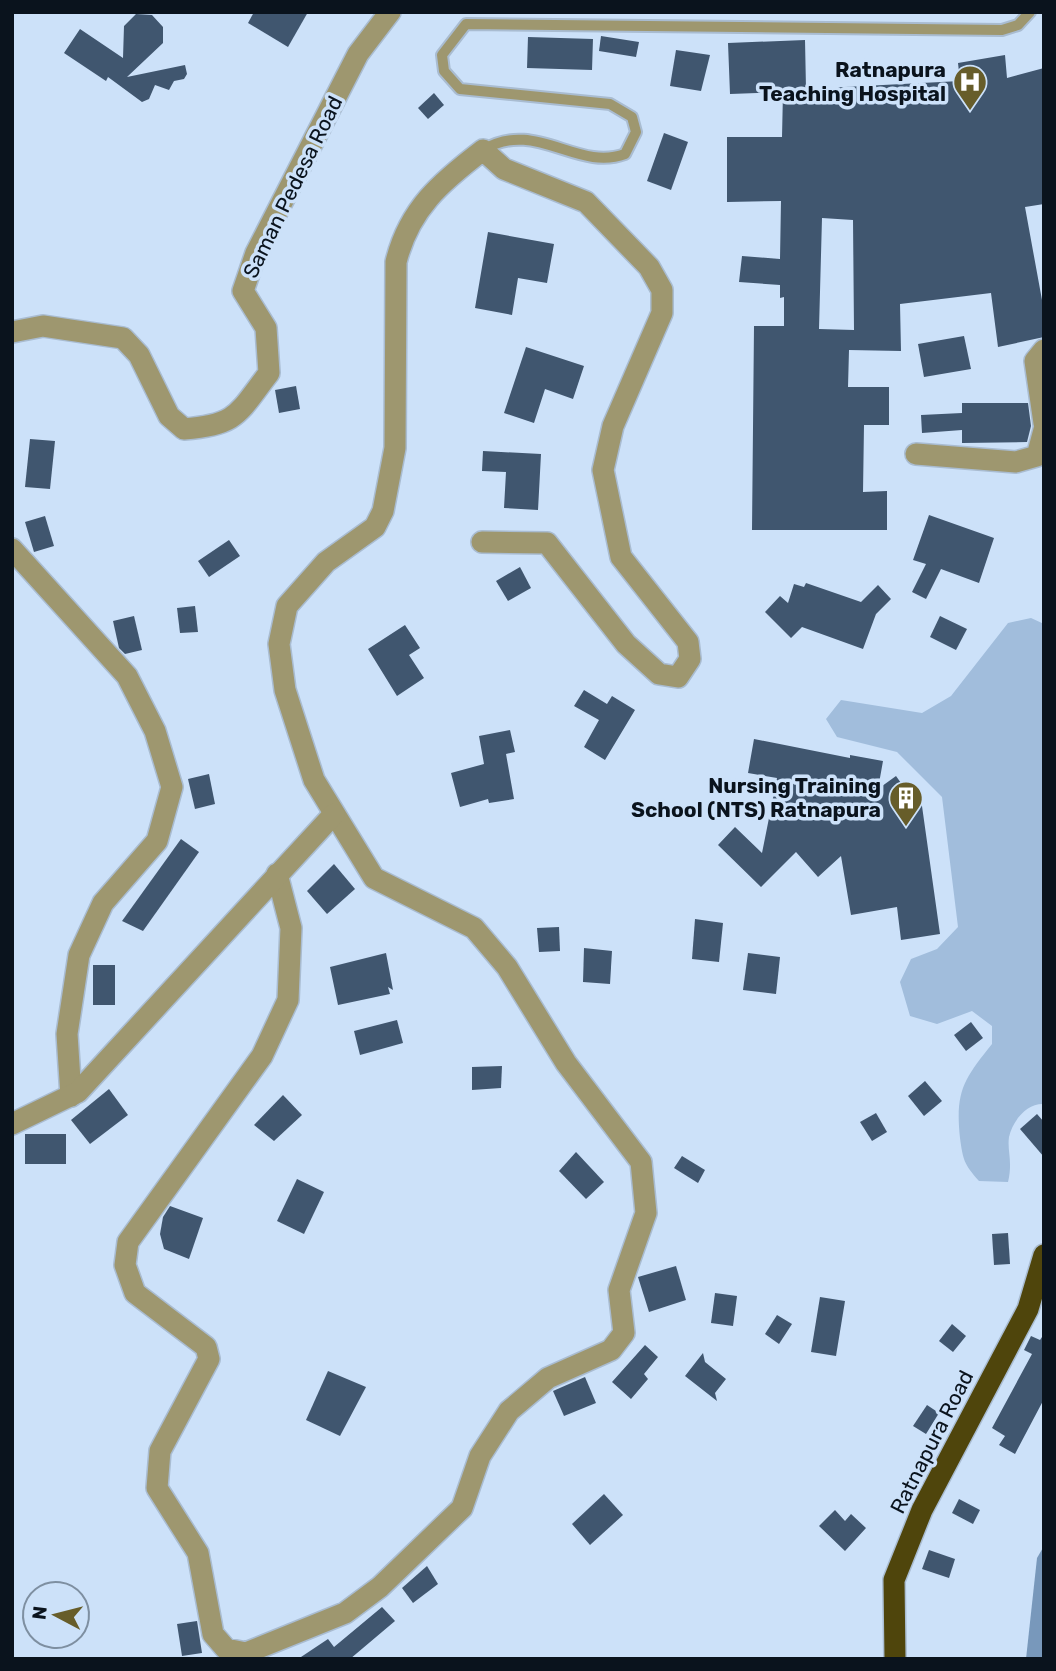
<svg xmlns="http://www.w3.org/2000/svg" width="1056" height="1671" font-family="Rubik,sans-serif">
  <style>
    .green { fill: #a1bddc }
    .water { fill: #7898bb }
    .building { fill: #40566f; fill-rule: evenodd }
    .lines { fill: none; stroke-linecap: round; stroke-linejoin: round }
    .lane-casing { stroke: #a9bcd1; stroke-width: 14 }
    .street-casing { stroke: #a9bcd1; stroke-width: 24 }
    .highway-casing { stroke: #a9bcd1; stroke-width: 24 }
    .lane { stroke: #9e976f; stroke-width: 10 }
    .street { stroke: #9e976f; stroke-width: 21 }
    .highway { stroke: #4f450c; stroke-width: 21 }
    .labels { text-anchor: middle; stroke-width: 7; stroke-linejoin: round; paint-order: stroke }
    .poi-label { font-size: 21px; font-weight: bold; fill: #0a131d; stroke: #cce1f9; text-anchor: end }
    .street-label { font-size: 21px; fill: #0a131d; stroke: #cce1f9 }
  </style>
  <rect width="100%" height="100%" fill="#cce1f9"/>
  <!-- green -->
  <path class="green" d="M1031,618l13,6v480c-17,-1 -31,16 -35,33 -2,14 4,24 -1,45l-29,-1c-15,-17 -16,-21 -19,-43 -5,-47 4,-59 32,-94v-18l-20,-15 -35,13 -27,-8 -10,-34 11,-23 26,-10 21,-22 -16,-130 -45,-45 -60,-15 -11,-18 15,-19 81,13 29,-17 57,-73z"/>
  <!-- water -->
  <polygon class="water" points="1044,1546 1044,1659 1026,1659 1037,1558"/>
  <!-- building -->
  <g class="building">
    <polygon points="254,12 308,12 288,47 248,23"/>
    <polygon points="136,14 152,15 163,27 163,43 127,77 185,65 187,74 184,79 174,81 169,90 155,85 149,99 142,102 108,77 106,81 64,53 80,29 123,58 124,26"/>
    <polygon points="601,36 639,42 636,57 599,51"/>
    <polygon points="528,37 593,39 592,70 527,68"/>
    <path d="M805,40l1,49 154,-8 -2,-18 47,-8 2,23 37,-10v136l-19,3 19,104v26l-46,10 -7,-54 -91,11 1,47 -52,-1 -1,37h41v38h-25l-1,67 24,-1v39h-135l2,-204h30v-29l-4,1v-13l-41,-3 3,-26 38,3 1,-58 -54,1v-65h55l1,-45 -53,2 -2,-51zM822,218l31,2 1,110 -35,-1z"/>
    <polygon points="676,50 710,55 701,91 670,86"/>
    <polygon points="434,93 444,105 428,119 418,108"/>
    <polygon points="664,133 688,142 671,190 647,181"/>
    <polygon points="488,232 554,244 547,283 518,278 512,315 475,308"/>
    <polygon points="964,336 971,369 924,377 918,344"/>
    <polygon points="526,347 584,366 573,399 545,389 534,423 504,413"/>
    <polygon points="296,386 300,409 279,413 275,390"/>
    <polygon points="962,403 1028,403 1031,426 1027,442 962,443 962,430 922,433 921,415 962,413"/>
    <polygon points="30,439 55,441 50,489 25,487"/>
    <polygon points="483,451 541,454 538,510 504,508 506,472 482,471"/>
    <polygon points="929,515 994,538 979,583 941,569 926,599 912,592 926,564 913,560"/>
    <polygon points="45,516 54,546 34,552 25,522"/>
    <polygon points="229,540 240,556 209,577 198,561"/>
    <polygon points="520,567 531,588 508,601 496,581"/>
    <polygon points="806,583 861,602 878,585 891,599 876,614 863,649 802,627 791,638 765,612 780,596 788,603 794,584 804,587"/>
    <polygon points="195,606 198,632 180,633 177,608"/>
    <polygon points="134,616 142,650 125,654 119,648 113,621"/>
    <polygon points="940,616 967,629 956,650 930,637"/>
    <polygon points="405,625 420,648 409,655 424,678 397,696 368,649"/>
    <polygon points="584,690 607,704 612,696 635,710 605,760 584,747 599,720 574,706"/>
    <polygon points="510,730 515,752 506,754 514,799 489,803 488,799 460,807 451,773 484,764 479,736"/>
    <polygon points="754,739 850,758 850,755 883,761 878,789 896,776 913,800 921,799 940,934 901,940 897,907 851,915 841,856 818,877 796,852 761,887 718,845 735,827 762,853 777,778 748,773"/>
    <polygon points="209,774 215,804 195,809 188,779"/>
    <polygon points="181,839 199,852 143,931 122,921"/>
    <polygon points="334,864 355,889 327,914 307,891"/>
    <polygon points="695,919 723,923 719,962 692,959"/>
    <polygon points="559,927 560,951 539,952 537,928"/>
    <polygon points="584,948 612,951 610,984 583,982"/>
    <polygon points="386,953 393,990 388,987 390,994 338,1005 330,967"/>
    <polygon points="748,953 780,957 776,994 743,990"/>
    <rect x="93" y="965" width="22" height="40"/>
    <polygon points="397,1020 403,1043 360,1055 354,1031"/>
    <polygon points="971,1022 983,1038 966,1051 954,1035"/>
    <polygon points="502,1066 501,1088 472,1090 472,1067"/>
    <polygon points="925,1081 942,1101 924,1116 908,1096"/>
    <polygon points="109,1089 128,1115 90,1144 71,1120"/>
    <polygon points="283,1095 302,1115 274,1141 254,1125"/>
    <polygon points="876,1113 887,1132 872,1141 860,1122"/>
    <polygon points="1037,1114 1044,1122 1044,1157 1020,1129"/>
    <rect x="25" y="1134" width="41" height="30"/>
    <polygon points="576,1152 604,1182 586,1199 559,1171"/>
    <polygon points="682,1156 705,1170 698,1183 674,1168"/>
    <polygon points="297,1179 324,1192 304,1234 277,1221"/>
    <polygon points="170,1206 203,1218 189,1259 164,1249 160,1234 163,1217"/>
    <polygon points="1008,1233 1010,1264 994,1265 992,1234"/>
    <polygon points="676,1266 686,1300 649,1312 638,1277"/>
    <polygon points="715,1293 737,1296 733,1326 711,1323"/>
    <polygon points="820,1297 845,1301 836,1356 811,1352"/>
    <polygon points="777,1315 792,1324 779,1344 765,1334"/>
    <polygon points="952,1324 966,1336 953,1352 939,1341"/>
    <polygon points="1044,1334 1044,1399 1015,1454 999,1445 1005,1436 992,1428 1032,1354 1024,1350 1031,1336 1040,1340"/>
    <polygon points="645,1345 658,1357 644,1374 648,1379 631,1399 612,1382"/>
    <polygon points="703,1353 705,1362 726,1379 715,1393 717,1401 685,1376"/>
    <polygon points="328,1371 366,1387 340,1436 306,1420"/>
    <polygon points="585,1377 596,1403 564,1416 553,1391"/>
    <polygon points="927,1405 939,1413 926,1434 913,1426"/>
    <polygon points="604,1494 623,1515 590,1545 572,1524"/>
    <polygon points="959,1499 980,1510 973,1524 952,1513"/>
    <polygon points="835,1510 845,1521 851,1514 866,1528 845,1551 819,1526"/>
    <polygon points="929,1550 955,1559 949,1578 922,1569"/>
    <polygon points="427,1566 438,1584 413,1603 402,1588"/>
    <polygon points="382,1607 395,1621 350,1659 298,1659 328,1639 334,1647"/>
    <polygon points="197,1621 202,1653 182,1656 177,1624"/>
  </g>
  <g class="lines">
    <!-- lane casing -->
    <g class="lane-casing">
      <path id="lane" d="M483,150c52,-32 94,22 142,4l11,-22 -4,-15 -22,-13 -150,-15 -16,-18 -2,-16 24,-31 536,6 16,-5 12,-13"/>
    </g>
    <!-- street casing -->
    <g class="street-casing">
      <g id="street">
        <path d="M12,332l31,-6 80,12 16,17 30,61 15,13c54,-4 54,-16 85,-56l-3,-45 -23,-37 13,-38 102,-199 32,-42"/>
        <polyline points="1044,350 1035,361 1044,423"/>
        <polyline points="916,454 1016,462 1037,456 1044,430"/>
        <polyline points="12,549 127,676 155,731 172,787 157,841 103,903 79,955 67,1034 71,1096"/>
        <path d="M277,874l14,54 -3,72 -26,56 -134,186 -3,23 10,28 71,54 3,12 -49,92 -3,37 41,65 15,81 13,15 20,4 99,-40 35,-26 82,-79 18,-52 29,-45 39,-33 63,-28 13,-17 -5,-43 27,-77 -5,-51 -75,-99 -59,-96 -33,-39 -100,-50 -60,-98 -29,-90 -6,-46 8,-38 39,-44 49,-35 8,-16 12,-63 1,-186c13,-53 45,-80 87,-112l21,19 82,33 63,65 13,23v23l-49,113 -10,44 18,87 67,85 2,17 -12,18 -19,-3 -33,-30 -79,-101 -65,-1"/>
        <polyline points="12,1124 78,1092 334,814"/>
      </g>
    </g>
    <!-- highway casing -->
    <g class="highway-casing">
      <polyline id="highway" points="895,1659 894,1580 922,1510 1028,1309 1044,1255"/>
    </g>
    <!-- lane -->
    <use href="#lane" class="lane"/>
    <!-- street -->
    <use href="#street" class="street"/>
    <!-- highway -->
    <use href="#highway" class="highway"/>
  </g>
  <!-- icons -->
  <defs>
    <g id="hospital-pin" transform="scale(1.75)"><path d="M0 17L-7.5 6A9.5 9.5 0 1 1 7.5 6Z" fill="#675d2a" stroke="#cce1f9"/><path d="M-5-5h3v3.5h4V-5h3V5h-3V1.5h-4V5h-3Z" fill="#fff"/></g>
    <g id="building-pin" transform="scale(1.75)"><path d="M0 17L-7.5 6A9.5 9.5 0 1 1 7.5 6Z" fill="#675d2a" stroke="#cce1f9"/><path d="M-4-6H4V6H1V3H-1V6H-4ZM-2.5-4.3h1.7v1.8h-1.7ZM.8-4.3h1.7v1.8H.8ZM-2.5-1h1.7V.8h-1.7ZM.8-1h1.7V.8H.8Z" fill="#fff"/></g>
  </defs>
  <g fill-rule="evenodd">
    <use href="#hospital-pin" x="970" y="82"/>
    <use href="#building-pin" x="906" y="798"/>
  </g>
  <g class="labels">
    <!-- poi labels -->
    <g class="poi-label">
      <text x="946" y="77">Ratnapura<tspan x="946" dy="24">Teaching Hospital</tspan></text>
      <text x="881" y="793">Nursing Training<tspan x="881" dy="24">School (NTS) Ratnapura</tspan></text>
    </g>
    <!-- street labels -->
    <g class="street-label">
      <text transform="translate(293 187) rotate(-64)" y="7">Saman Pedesa Road</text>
      <text transform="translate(932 1442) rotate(-63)" y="7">Ratnapura Road</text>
    </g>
  </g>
  <!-- border -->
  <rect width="1056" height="1671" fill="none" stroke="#0a131d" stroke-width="28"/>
  <!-- north arrow -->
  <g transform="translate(56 1615) rotate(277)"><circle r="33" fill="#cce1f9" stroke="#7e8fa1" stroke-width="2"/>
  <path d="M0-5L12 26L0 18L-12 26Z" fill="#675d2a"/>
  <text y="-10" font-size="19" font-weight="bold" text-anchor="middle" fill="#0a131d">N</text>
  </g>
</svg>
